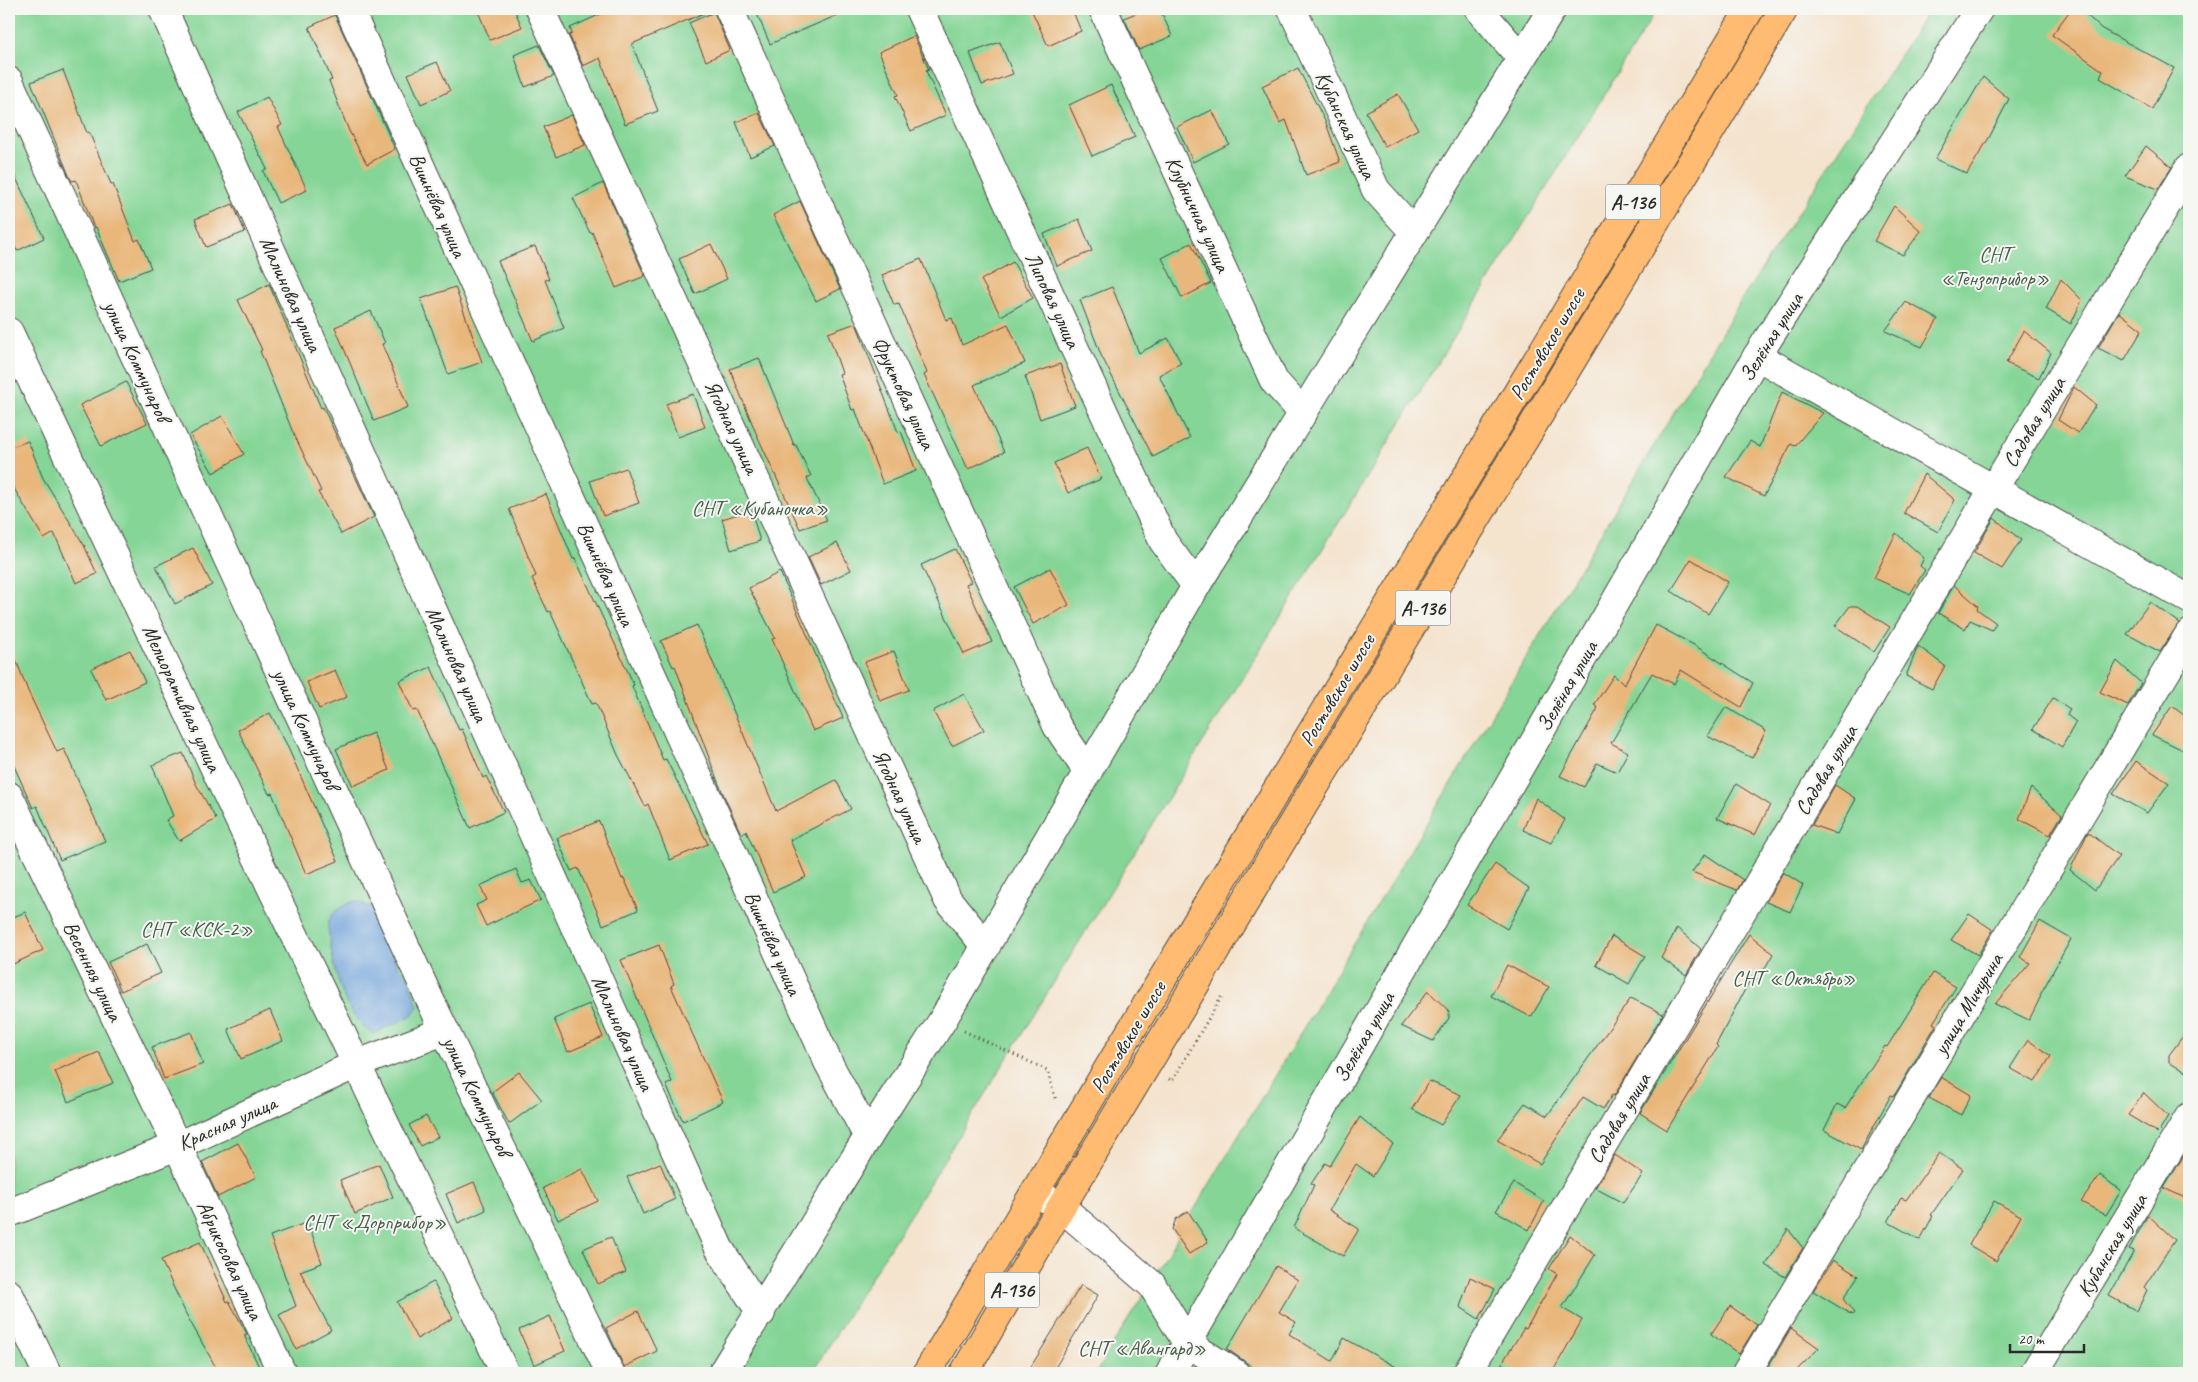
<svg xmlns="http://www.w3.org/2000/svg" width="2198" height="1382" font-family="Caveat,sans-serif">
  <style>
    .green { fill: #84d596; stroke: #588060 }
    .water { fill: #6ea2da; stroke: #4c6682 }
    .building { fill: #e9b77c }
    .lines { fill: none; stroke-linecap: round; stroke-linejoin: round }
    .minor-casing { stroke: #494743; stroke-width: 30 }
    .highway-casing { stroke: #494743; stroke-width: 30 }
    .path { stroke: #494743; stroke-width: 3; stroke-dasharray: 1 4; stroke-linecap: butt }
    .minor { stroke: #fff; stroke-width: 28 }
    .highway { stroke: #febb71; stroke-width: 28 }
    .labels { text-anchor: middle; stroke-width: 4; stroke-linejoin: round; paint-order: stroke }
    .shield { fill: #f6f6f2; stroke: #686867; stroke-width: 1 }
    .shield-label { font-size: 20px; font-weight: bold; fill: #2b2b2b }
    .street-label { font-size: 21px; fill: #2b2b2b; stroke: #f6f6f2 }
    .park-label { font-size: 21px; fill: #465e4b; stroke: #f6f6f2 }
  </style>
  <rect width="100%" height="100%" fill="#f6f6f2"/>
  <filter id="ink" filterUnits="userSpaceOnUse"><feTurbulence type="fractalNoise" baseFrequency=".02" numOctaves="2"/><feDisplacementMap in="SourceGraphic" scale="10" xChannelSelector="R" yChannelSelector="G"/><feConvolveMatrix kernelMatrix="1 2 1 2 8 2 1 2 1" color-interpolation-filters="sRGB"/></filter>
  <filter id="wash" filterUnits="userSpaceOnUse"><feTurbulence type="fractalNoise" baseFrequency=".0096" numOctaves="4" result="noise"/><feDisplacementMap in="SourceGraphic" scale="20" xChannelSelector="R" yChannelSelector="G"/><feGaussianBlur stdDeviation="1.12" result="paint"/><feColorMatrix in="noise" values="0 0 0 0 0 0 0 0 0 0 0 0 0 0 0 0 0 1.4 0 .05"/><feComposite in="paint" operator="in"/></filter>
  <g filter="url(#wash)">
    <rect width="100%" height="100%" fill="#f4e3cd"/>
    <!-- green -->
    <g class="green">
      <polygon points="9,9 1657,9 812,1373 9,1373"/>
      <polygon points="1930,9 2189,9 2189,1373 1096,1373 1739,304"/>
    </g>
    <!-- water -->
    <path class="water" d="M355,901l17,6 12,10 11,23 -3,14 5,11 10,10 11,31 -7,10 -38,18c-30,-19 -38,-60 -43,-92 0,-6 -3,-14 -2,-20 4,-11 17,-17 27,-21z"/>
    <g id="blocks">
      <!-- building -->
      <g class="building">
        <polygon points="477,9 514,9 522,27 490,40"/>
        <polygon points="612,9 713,9 632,44 658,111 625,124 600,58 583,66 569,35 572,34 570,28"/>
        <polygon points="755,9 852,9 770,44"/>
        <polygon points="1031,9 1072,9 1081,31 1048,46"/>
        <polygon points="1146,9 1160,9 1172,36 1139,50 1124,18"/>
        <polygon points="2071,9 2080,9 2102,29 2174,68 2152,109 2100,78 2103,71 2052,35"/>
        <polygon points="714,12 730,50 706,61 689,23"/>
        <polygon points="335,15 395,149 367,164 349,131 329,81 332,80 309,27"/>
        <polygon points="914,36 929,70 926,71 946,115 911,131 895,96 898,95 879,52"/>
        <polygon points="1000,42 1013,74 982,85 970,53"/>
        <polygon points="539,45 554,76 525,87 514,55"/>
        <polygon points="437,62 450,91 421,104 408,74"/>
        <polygon points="1298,68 1326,123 1340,162 1306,175 1286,120 1280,123 1262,86"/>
        <polygon points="63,70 87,133 89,132 111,184 113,184 135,241 139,239 151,268 119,281 96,227 94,228 76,180 72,181 70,178 31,82"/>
        <polygon points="1983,77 2009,99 1990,136 1967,174 1935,159"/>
        <polygon points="1111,85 1135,137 1092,156 1069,105"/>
        <polygon points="1398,94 1418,129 1385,147 1366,112"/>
        <polygon points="267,97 282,125 278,127 307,190 278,203 263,171 267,169 238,112"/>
        <polygon points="1212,110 1229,144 1193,162 1177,127"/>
        <polygon points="759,113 775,146 750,157 736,122"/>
        <polygon points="572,115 585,145 556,157 543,127"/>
        <polygon points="2146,146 2172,167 2158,189 2125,176"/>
        <polygon points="9,163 44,238 17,251 9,233"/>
        <polygon points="603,183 645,276 616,288 592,232 590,233 573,198"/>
        <polygon points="800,201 840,289 816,301 773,215"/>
        <polygon points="233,204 245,232 206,247 195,219"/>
        <polygon points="1894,206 1921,231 1903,255 1874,241"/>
        <polygon points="1079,219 1092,251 1057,266 1044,234"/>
        <polygon points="1191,243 1211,283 1182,298 1162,258"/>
        <polygon points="711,244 727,279 695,294 679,259"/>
        <polygon points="535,246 549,279 545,280 564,328 533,341 498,261"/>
        <polygon points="921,259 946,320 952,318 962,345 1008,324 1025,363 974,385 1004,452 968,469 924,375 927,373 899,304 894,305 882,275"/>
        <polygon points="1013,262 1033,298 1001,316 981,280"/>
        <polygon points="2061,279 2082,300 2071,324 2046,309"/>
        <polygon points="269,284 321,408 323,407 374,517 341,534 318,492 321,491 292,430 260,351 262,350 238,300"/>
        <polygon points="455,287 482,362 448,374 421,299"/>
        <polygon points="1112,287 1139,353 1168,338 1181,363 1159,375 1190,438 1153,457 1101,355 1080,300"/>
        <polygon points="1906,302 1938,319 1922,347 1885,331"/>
        <polygon points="371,311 385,343 382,344 408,407 374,421 335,327"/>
        <polygon points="2119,312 2142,330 2124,361 2098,348"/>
        <polygon points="856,323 898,432 901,431 916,471 883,484 855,409 852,410 839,374 842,373 828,333"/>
        <polygon points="2024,331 2051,353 2039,378 2006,363"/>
        <polygon points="759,358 794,445 796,445 811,476 807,478 827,520 800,529 756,433 730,369"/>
        <polygon points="1060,364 1075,406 1040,419 1025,376"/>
        <polygon points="126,382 147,423 101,446 80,405"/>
        <polygon points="2074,387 2096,405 2078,433 2058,420"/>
        <polygon points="1782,392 1823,413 1795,446 1791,444 1764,496 1726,477 1750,441 1760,447"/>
        <polygon points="693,394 705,427 678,437 666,404"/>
        <polygon points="222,416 244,454 213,473 190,435"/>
        <polygon points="28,441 43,478 84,545 97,574 76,583 54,533 44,539 9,480 9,448"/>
        <polygon points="1087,448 1101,479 1068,493 1054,463"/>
        <polygon points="626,468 639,503 603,516 590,481"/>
        <polygon points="1924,474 1955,500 1938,532 1904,513"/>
        <polygon points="546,494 573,559 575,558 634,685 632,686 663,760 666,759 708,844 670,860 648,804 645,806 618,755 596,703 592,704 550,611 548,612 532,578 536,576 509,509"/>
        <polygon points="751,510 760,541 731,550 722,519"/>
        <polygon points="1994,518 2021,540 2002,569 1974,553"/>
        <polygon points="1896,533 1924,558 1920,566 1925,570 1910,594 1874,578"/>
        <polygon points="837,543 851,570 821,585 808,557"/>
        <polygon points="193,548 212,585 175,604 156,566"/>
        <polygon points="955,549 971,582 966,584 992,642 964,654 921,565"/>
        <polygon points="1691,559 1728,582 1708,614 1671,591"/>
        <polygon points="1050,568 1069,605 1033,624 1014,587"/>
        <polygon points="780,572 843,718 813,731 772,639 775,638 749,588"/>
        <polygon points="1954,585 1978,606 1977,609 1996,623 1992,630 1970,620 1965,629 1938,613"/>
        <polygon points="2150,602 2179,623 2160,652 2127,634"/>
        <polygon points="1850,606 1857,606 1890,627 1874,652 1835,626"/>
        <polygon points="697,625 776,811 836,780 851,809 790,840 806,877 773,892 746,831 741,834 718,782 675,666 673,667 661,641"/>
        <polygon points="1656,625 1694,645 1753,683 1741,707 1681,670 1674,684 1652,673 1611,743 1628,752 1617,772 1597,763 1584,787 1560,776 1598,708 1594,705 1614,675 1624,685"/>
        <polygon points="10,644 28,691 57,752 64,749 105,841 60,860 37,806 33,808 9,755"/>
        <polygon points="1918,646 1945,666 1932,689 1906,676"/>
        <polygon points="130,650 145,682 106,700 91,669"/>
        <polygon points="894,651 909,690 880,701 865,662"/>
        <polygon points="2117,661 2141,683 2128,705 2100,692"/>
        <polygon points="431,667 459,730 462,729 483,778 486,776 504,812 470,828 417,710 413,711 399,681"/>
        <polygon points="335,670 347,697 319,709 307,682"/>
        <polygon points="964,694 984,730 952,746 933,711"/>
        <polygon points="2053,698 2070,709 2067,715 2076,722 2062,747 2033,729"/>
        <polygon points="2172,706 2189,719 2189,753 2152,735"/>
        <polygon points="1726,707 1766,731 1752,758 1707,736"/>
        <polygon points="270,713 286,743 338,861 306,874 272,793 269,794 238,730"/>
        <polygon points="373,733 389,770 353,786 336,749"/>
        <polygon points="183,753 196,784 216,819 179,841 166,820 173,816 152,765"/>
        <polygon points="2136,761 2169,783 2147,813 2113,794"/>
        <polygon points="1736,784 1770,805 1755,835 1717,818"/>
        <polygon points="1835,785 1856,799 1837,834 1812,825"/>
        <polygon points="2031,788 2062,815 2050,835 2019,819"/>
        <polygon points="1536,798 1565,820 1551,843 1523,830"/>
        <polygon points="599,821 622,879 624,878 638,910 603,925 578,868 571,871 557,838"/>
        <polygon points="2088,832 2119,856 2095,890 2070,870"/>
        <polygon points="1705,854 1743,880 1737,890 1692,872"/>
        <polygon points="1495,864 1529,888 1507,929 1467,905"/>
        <polygon points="516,869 522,883 531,880 541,900 486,926 476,905 487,900 480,886"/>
        <polygon points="1783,872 1803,885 1790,912 1766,902"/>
        <polygon points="25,912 43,950 9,966 9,919"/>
        <polygon points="1969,914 1993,930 1978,955 1951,940"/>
        <polygon points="2040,921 2071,939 2040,995 2041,996 2029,1020 1995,1004 2030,963 2020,957"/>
        <polygon points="1677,928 1701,949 1686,975 1661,958"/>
        <polygon points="1749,934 1773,954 1758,980 1752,976 1716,1045 1718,1047 1667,1130 1640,1113"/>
        <polygon points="1612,936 1645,956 1629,984 1596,965"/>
        <polygon points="147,944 161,973 121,991 108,962"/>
        <polygon points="659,945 674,984 671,986 723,1102 683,1121 666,1085 672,1082 621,960"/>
        <polygon points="1507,965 1549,987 1531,1017 1491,996"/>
        <polygon points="1933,973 1956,987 1933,1023 1936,1025 1894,1096 1891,1095 1861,1150 1824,1130 1837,1104 1845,1108 1885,1046 1887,1047"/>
        <polygon points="1428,991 1449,1011 1449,1018 1433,1041 1401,1026"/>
        <polygon points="1631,998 1663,1014 1614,1096 1612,1095 1603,1109 1583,1097 1540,1164 1497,1140 1525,1103 1547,1116"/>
        <polygon points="589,1004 603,1037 568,1052 554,1019"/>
        <polygon points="270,1010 283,1041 241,1059 228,1029"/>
        <polygon points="2189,1028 2189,1073 2169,1063 2169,1055"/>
        <polygon points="191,1032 203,1064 164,1079 152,1047"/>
        <polygon points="2028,1040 2051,1056 2035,1082 2010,1068"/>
        <polygon points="99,1052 113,1083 68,1102 55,1071"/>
        <polygon points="519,1072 542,1100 509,1124 492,1092"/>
        <polygon points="1941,1077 1971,1095 1961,1115 1929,1098"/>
        <polygon points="1429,1081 1461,1095 1441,1125 1412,1109"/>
        <polygon points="2144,1093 2168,1116 2158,1133 2128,1115"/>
        <polygon points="426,1116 438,1137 420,1146 409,1125"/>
        <polygon points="1360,1117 1393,1144 1373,1176 1356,1164 1329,1210 1359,1229 1343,1256 1294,1228 1314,1185 1311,1184 1325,1163 1330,1166"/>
        <polygon points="238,1143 256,1177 218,1197 202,1162"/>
        <polygon points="2189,1147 2189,1200 2164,1188"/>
        <polygon points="1939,1153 1963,1169 1931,1215 1933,1216 1920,1240 1888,1222 1901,1198 1906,1200"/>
        <polygon points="1615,1155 1643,1174 1623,1203 1595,1188"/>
        <polygon points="660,1163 675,1199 643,1214 627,1177"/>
        <polygon points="379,1164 393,1197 355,1214 340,1180"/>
        <polygon points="582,1169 598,1201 558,1220 543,1188"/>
        <polygon points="2100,1175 2121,1191 2106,1215 2081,1202"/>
        <polygon points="474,1182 486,1210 458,1223 446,1194"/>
        <polygon points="1514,1183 1544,1201 1529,1230 1496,1211"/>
        <polygon points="1994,1201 2021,1216 1996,1261 1969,1245"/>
        <polygon points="1188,1211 1208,1242 1189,1254 1172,1229 1176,1219"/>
        <polygon points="2148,1215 2175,1240 2144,1287 2147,1290 2137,1311 2109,1296 2134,1251 2129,1249"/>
        <polygon points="308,1222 322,1263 300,1271 331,1330 296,1349 279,1315 296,1306 270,1236"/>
        <polygon points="1788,1229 1803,1248 1785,1277 1766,1265"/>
        <polygon points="1570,1235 1595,1255 1562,1308 1582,1320 1552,1373 1519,1373 1502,1363 1524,1328 1526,1329 1557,1274 1549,1269"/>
        <polygon points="611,1237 626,1272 598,1284 583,1249"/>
        <polygon points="200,1242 227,1302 229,1301 246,1332 247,1334 244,1335 262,1373 219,1373 186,1314 161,1260"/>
        <polygon points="1833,1260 1858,1276 1843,1299 1854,1313 1852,1315 1813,1291"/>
        <polygon points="1276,1266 1298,1280 1279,1312 1296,1322 1289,1334 1332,1361 1344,1338 1407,1373 1261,1373 1227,1349"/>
        <polygon points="1470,1277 1495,1289 1479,1319 1460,1307"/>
        <polygon points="433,1282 453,1318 417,1339 397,1302"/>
        <polygon points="1081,1285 1098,1295 1052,1373 1027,1373"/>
        <polygon points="1730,1306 1757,1325 1739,1354 1711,1334"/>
        <polygon points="638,1311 657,1351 624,1367 606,1328"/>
        <polygon points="550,1316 565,1351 534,1365 519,1330"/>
        <polygon points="1791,1328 1819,1348 1794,1373 1767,1373 1765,1372"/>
      </g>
    </g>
  </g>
  <g filter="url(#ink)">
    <use href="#blocks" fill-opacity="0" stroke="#494743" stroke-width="1"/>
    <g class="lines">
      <!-- minor casing -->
      <g class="minor-casing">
        <g id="minor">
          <polyline points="163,9 719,1248 761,1313"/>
          <polyline points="349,9 828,1062 868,1137"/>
          <polyline points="540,9 948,900 986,947"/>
          <polyline points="729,9 1057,726 1088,772"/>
          <polyline points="919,9 1163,541 1196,586"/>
          <polyline points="1103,9 1274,381 1303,413"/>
          <polyline points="1292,9 1376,190 1414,232"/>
          <polyline points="1479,9 1521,58"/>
          <polyline points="9,81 430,1000 610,1373"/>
          <polyline points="9,332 250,843 505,1373"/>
          <polyline points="1757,356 2189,599"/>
          <polyline points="9,796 183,1158 282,1373"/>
          <polyline points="1035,1192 1061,1207 1152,1285 1187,1343 1235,1373"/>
          <polyline points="9,1213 177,1146 357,1064 444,1031"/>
          <polyline points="9,1294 47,1373"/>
          <polyline points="722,1373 868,1137 942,1021 1196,586 1552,9"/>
          <polyline points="1170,1373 1757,356 1979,9"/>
          <polyline points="1467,1373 1994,488 2189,168"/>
          <polyline points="1746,1373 2189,634"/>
          <polyline points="2034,1373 2189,1117"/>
        </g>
      </g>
      <!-- highway casing -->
      <g class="highway-casing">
        <g id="highway">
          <polyline points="927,1373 1121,1047 1750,9"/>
          <polyline points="964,1373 1061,1207 1784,9"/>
        </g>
      </g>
      <!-- path -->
      <g class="path">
        <polyline points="964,1031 1047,1070 1056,1101"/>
        <polyline points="1169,1079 1172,1081 1223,994"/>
      </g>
      <!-- minor -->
      <use href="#minor" class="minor"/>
      <!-- highway -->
      <use href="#highway" class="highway"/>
    </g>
  </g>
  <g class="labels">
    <!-- shield labels -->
    <g class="shield">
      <rect x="1605.5" y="184.5" width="55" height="35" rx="4"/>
      <rect x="1395.5" y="590.5" width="55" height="35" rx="4"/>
      <rect x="984.5" y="1272.5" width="55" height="35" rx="4"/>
    </g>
    <g class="shield-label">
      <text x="1633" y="209">А-136</text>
      <text x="1423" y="615">А-136</text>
      <text x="1012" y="1297">А-136</text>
    </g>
    <!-- street labels -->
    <g class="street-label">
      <text transform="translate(1346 125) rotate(65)" y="7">Кубанская улица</text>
      <text transform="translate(438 205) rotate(66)" y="7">Вишнёвая улица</text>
      <text transform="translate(1198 214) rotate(65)" y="7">Клубничная улица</text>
      <text transform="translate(291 294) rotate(66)" y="7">Малиновая улица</text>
      <text transform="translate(1053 300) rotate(65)" y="7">Липовая улица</text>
      <text transform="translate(1771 337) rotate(-58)" y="7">Зелёная улица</text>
      <text transform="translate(1547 344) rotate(-59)" y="7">Ростовское шоссе</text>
      <text transform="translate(137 361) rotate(65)" y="7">улица Коммунаров</text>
      <text transform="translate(904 393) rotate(65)" y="7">Фруктовая улица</text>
      <text transform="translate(2034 422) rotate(-59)" y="7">Садовая улица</text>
      <text transform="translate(732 427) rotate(65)" y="7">Ягодная улица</text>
      <text transform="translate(606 574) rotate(66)" y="7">Вишнёвая улица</text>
      <text transform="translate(457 664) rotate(66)" y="7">Малиновая улица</text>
      <text transform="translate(1567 686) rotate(-60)" y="7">Зелёная улица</text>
      <text transform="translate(1337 690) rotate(-59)" y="7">Ростовское шоссе</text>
      <text transform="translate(182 698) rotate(65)" y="7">Мелиоративная улица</text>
      <text transform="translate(306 729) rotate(65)" y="7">улица Коммунаров</text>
      <text transform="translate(1826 770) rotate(-59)" y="7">Садовая улица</text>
      <text transform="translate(900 796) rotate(65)" y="7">Ягодная улица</text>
      <text transform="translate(773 943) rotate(66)" y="7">Вишнёвая улица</text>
      <text transform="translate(93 971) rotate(64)" y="7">Весенняя улица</text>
      <text transform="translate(1968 1004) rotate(-59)" y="7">улица Мичурина</text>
      <text transform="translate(623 1033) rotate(66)" y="7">Малиновая улица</text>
      <text transform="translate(1128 1037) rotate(-59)" y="7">Ростовское шоссе</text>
      <text transform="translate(1364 1037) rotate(-60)" y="7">Зелёная улица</text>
      <text transform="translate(477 1096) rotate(64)" y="7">улица Коммунаров</text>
      <text transform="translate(1619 1118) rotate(-59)" y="7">Садовая улица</text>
      <text transform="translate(227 1123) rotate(-24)" y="7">Красная улица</text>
      <text transform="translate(2112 1245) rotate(-59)" y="7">Кубанская улица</text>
      <text transform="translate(230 1260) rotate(65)" y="7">Абрикосовая улица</text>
    </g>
    <!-- park labels -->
    <g class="park-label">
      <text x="1995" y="261">СНТ<tspan x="1995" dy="24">«Тензоприбор»</tspan></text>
      <text x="760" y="515">СНТ «Кубаночка»</text>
      <text x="197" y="936">СНТ «КСК-2»</text>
      <text x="1794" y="985">СНТ «Октябрь»</text>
      <text x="375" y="1229">СНТ «Дорприбор»</text>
      <text x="1142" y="1355">СНТ «Авангард»</text>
    </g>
  </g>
  <!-- margin -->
  <rect width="2198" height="1382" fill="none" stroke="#f6f6f2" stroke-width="30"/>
  <!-- scale -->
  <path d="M2010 1344v8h74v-8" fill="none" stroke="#2b2b2b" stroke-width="2.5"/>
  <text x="2018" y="1344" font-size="15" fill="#2b2b2b" stroke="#f6f6f2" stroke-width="4" paint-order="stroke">20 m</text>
</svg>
